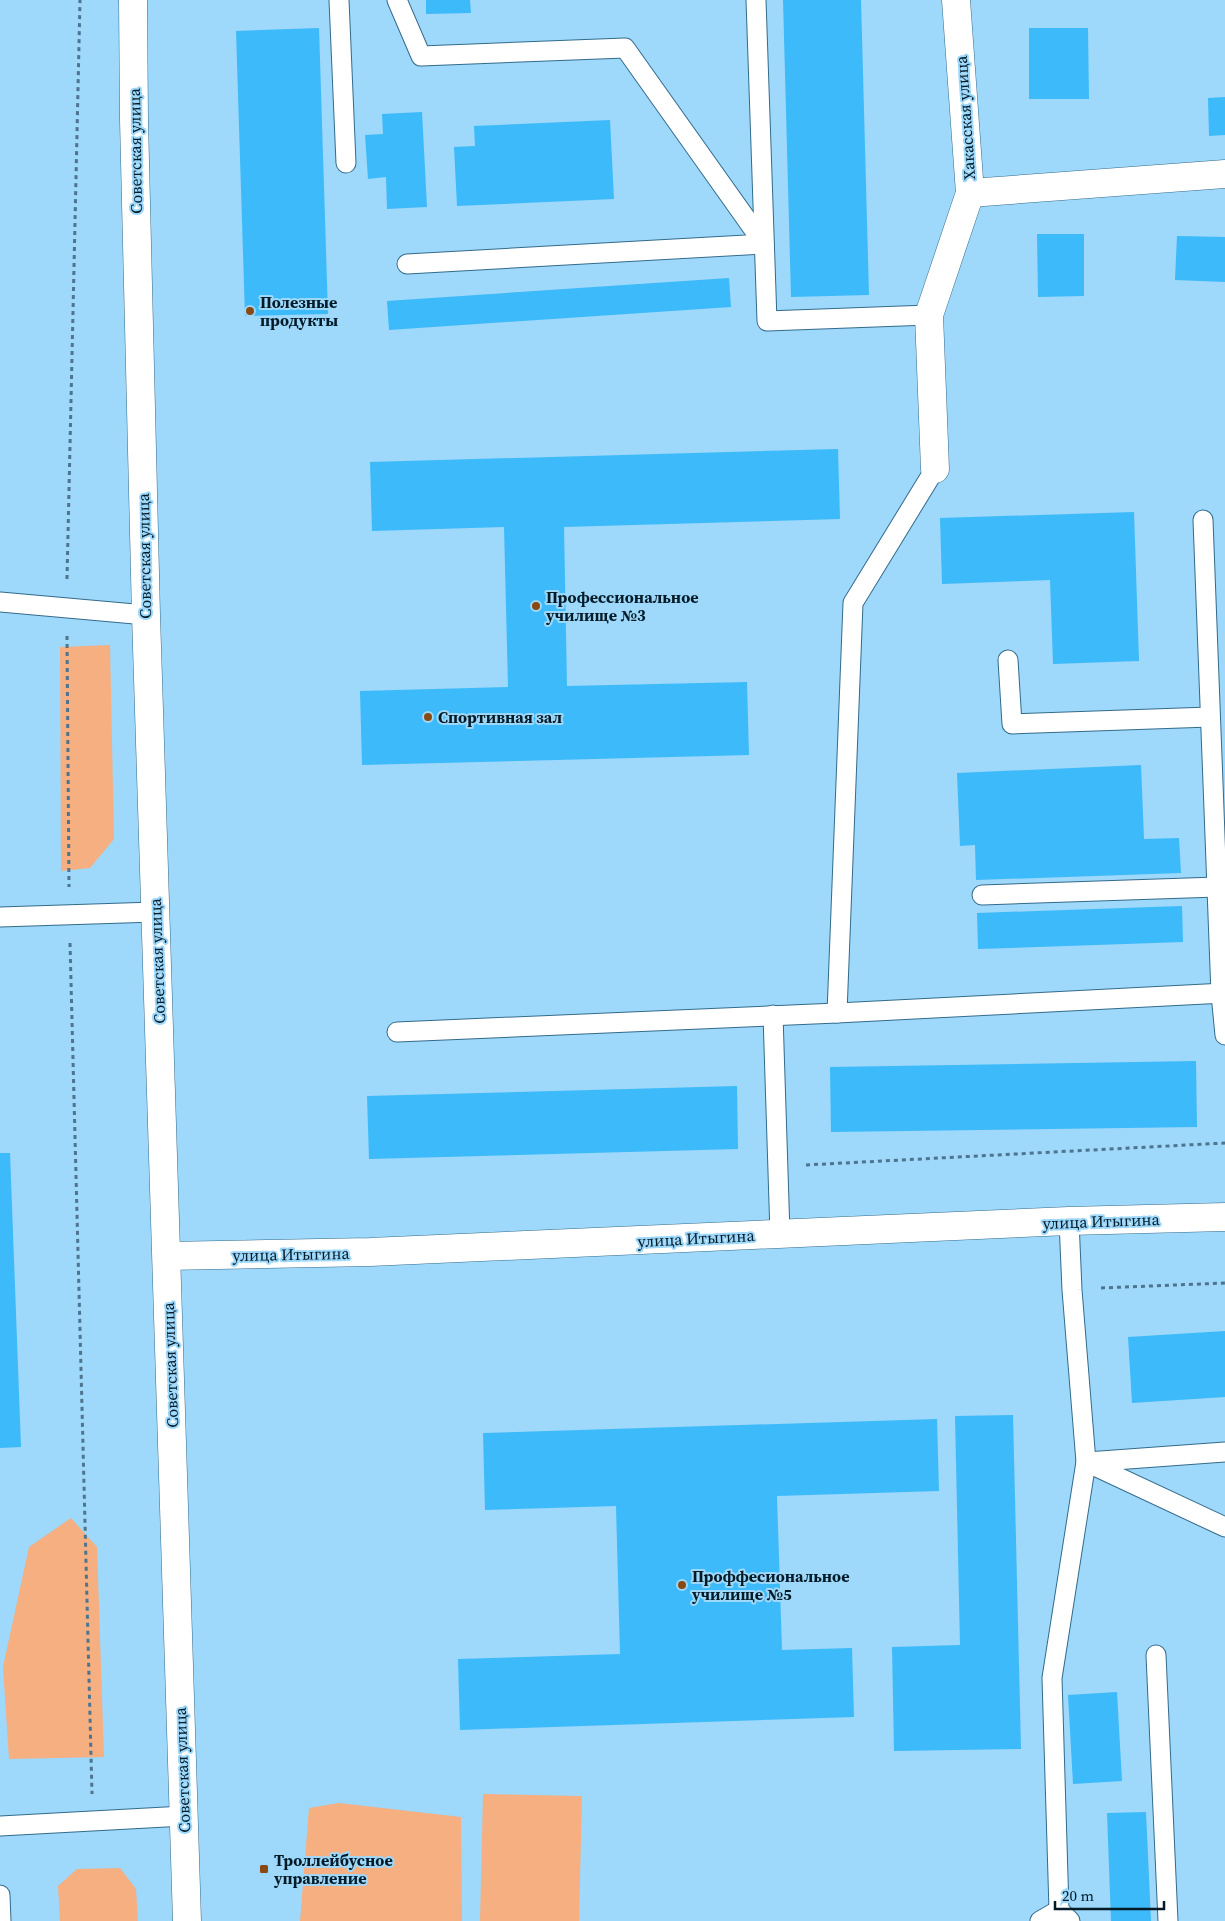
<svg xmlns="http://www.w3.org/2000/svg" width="1225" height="1921" font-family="'Source Serif 4',serif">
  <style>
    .green { fill: #f5af80 }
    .building { fill: #3dbaf9 }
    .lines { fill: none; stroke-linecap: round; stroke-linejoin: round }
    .lane-casing { stroke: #336b8b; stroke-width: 21 }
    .street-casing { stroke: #336b8b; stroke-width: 29 }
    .path { stroke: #4e758d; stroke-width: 3; stroke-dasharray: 4 4; stroke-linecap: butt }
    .lane { stroke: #fff; stroke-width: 19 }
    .street { stroke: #fff; stroke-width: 28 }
    .poi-dot { fill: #894912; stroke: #9ed8fb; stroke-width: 2 }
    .labels { text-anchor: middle; stroke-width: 4; stroke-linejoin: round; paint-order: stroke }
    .street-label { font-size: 16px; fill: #031a27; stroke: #9ed8fb }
    .poi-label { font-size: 16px; font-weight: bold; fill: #031a27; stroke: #9ed8fb; text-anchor: start }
  </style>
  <rect width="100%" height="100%" fill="#9ed8fb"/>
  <!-- green -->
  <g class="green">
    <polygon points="110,645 114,839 90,868 61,871 60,647"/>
    <polygon points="71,1518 97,1547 104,1757 9,1759 3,1667 29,1547"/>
    <polygon points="483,1794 582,1796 579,1921 480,1921"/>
    <polygon points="339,1803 461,1817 462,1921 300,1921 309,1808"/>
    <polygon points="120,1868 136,1889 138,1921 60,1921 58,1886 77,1869"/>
  </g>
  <!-- building -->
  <g class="building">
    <polygon points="426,0 470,0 471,13 426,14"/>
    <polygon points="783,0 861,0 869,295 791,297"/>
    <polygon points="319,28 328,314 245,316 236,31"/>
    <polygon points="1029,28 1088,28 1089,99 1029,99"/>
    <polygon points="1225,97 1225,135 1209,136 1208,98"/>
    <polygon points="422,112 427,207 387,209 386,177 368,179 365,135 383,134 382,114"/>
    <polygon points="610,120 614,199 457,206 454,147 475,146 474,126"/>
    <polygon points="1037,234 1084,234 1084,296 1038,297"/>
    <polygon points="1177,236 1225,237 1225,282 1175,280"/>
    <polygon points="729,278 731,307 389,330 387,301"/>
    <polygon points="838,449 840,519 564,527 567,686 747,682 749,755 362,765 360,691 508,687 504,527 372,531 370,462"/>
    <polygon points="1134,512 1139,661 1053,664 1050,580 942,584 940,518"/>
    <polygon points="1141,765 1144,839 1179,838 1181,873 976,880 975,845 960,846 957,773"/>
    <polygon points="1182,906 1183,942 978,949 977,913"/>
    <polygon points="1196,1061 1197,1127 831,1132 830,1067"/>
    <polygon points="737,1086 738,1149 369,1159 367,1096"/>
    <polygon points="0,1153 10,1153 21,1447 0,1448"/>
    <polygon points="1225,1331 1225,1397 1132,1403 1128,1337"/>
    <polygon points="1013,1415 1021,1749 894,1751 892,1647 960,1645 955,1416"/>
    <polygon points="937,1419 939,1491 777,1496 782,1650 852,1648 854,1717 460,1730 458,1659 620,1654 616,1506 485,1510 483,1433"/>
    <polygon points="1117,1692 1122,1781 1073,1784 1068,1695"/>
    <polygon points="1146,1812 1151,1921 1111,1921 1107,1813"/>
  </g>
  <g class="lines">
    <!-- lane casing -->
    <g class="lane-casing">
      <g id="lane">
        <polyline points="339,0 346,163"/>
        <polyline points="397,0 421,56 625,48 764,244 407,264"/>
        <polyline points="756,0 767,321 929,315"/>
        <polyline points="1203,520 1221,994 1225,1035"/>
        <polyline points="0,602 146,615"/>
        <polyline points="1008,660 1012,724 1210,717"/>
        <polyline points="982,895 1217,887 1224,878"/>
        <polyline points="0,917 155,912"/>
        <polyline points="837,1013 853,603 935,469"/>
        <polyline points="773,1015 780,1234"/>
        <polyline points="397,1032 837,1013 1225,993"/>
        <polyline points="1069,1221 1072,1290 1086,1462 1052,1678 1059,1910 1070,1921"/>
        <polyline points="1086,1462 1225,1527"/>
        <polyline points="1087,1462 1225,1452"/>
        <polyline points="1156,1655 1168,1921"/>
        <polyline points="0,1826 184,1816"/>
        <polyline points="0,1895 1,1921"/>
        <polyline points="1040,1921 1059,1910 1059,1921"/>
      </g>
    </g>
    <!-- street casing -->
    <g class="street-casing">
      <g id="street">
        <polyline points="133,0 134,120 146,615 187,1921"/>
        <polyline points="970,193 1225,174"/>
        <polyline points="935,469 929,315 970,193 956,0"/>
        <polyline points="167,1256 370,1252 1069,1221 1225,1217"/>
      </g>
    </g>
    <!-- path -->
    <g class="path">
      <polyline points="67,579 80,0"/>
      <polyline points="67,636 69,887"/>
      <polyline points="70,943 92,1794"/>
      <polyline points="806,1165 1225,1143"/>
      <polyline points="1101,1288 1225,1283"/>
    </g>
    <!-- lane -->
    <use href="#lane" class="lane"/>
    <!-- street -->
    <use href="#street" class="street"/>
  </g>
  <!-- markers -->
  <g class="poi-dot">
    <circle cx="250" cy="311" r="5"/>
    <circle cx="536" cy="606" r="5"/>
    <circle cx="428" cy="717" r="5"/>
    <circle cx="682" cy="1585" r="5"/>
    <rect x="259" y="1864" width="10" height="10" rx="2.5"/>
  </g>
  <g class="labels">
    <!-- street labels -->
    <g class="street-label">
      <text transform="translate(965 118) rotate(-94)" y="6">Хакасская улица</text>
      <text transform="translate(135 151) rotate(-91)" y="6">Советская улица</text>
      <text transform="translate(144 556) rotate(-91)" y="6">Советская улица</text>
      <text transform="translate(157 961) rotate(-92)" y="6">Советская улица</text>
      <text transform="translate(1101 1221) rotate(-2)" y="6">улица Итыгина</text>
      <text transform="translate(696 1238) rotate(-3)" y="6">улица Итыгина</text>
      <text transform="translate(291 1254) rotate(-1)" y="6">улица Итыгина</text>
      <text transform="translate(170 1365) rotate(-92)" y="6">Советская улица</text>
      <text transform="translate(182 1770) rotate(-92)" y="6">Советская улица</text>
    </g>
    <!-- poi labels -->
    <g class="poi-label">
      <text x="260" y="308">Полезные<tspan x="260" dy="18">продукты</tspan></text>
      <text x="546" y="603">Профессиональное<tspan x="546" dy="18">училище №3</tspan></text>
      <text x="438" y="723">Спортивная зал</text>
      <text x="692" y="1582">Проффесиональное<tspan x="692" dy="18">училище №5</tspan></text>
      <text x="274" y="1866">Троллейбусное<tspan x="274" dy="18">управление</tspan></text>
    </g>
  </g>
  <!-- scale -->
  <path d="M1055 1901v8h109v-8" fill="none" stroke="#031a27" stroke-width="2.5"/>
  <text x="1062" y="1901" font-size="15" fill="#031a27" stroke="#9ed8fb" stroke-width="4" paint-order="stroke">20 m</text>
</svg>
